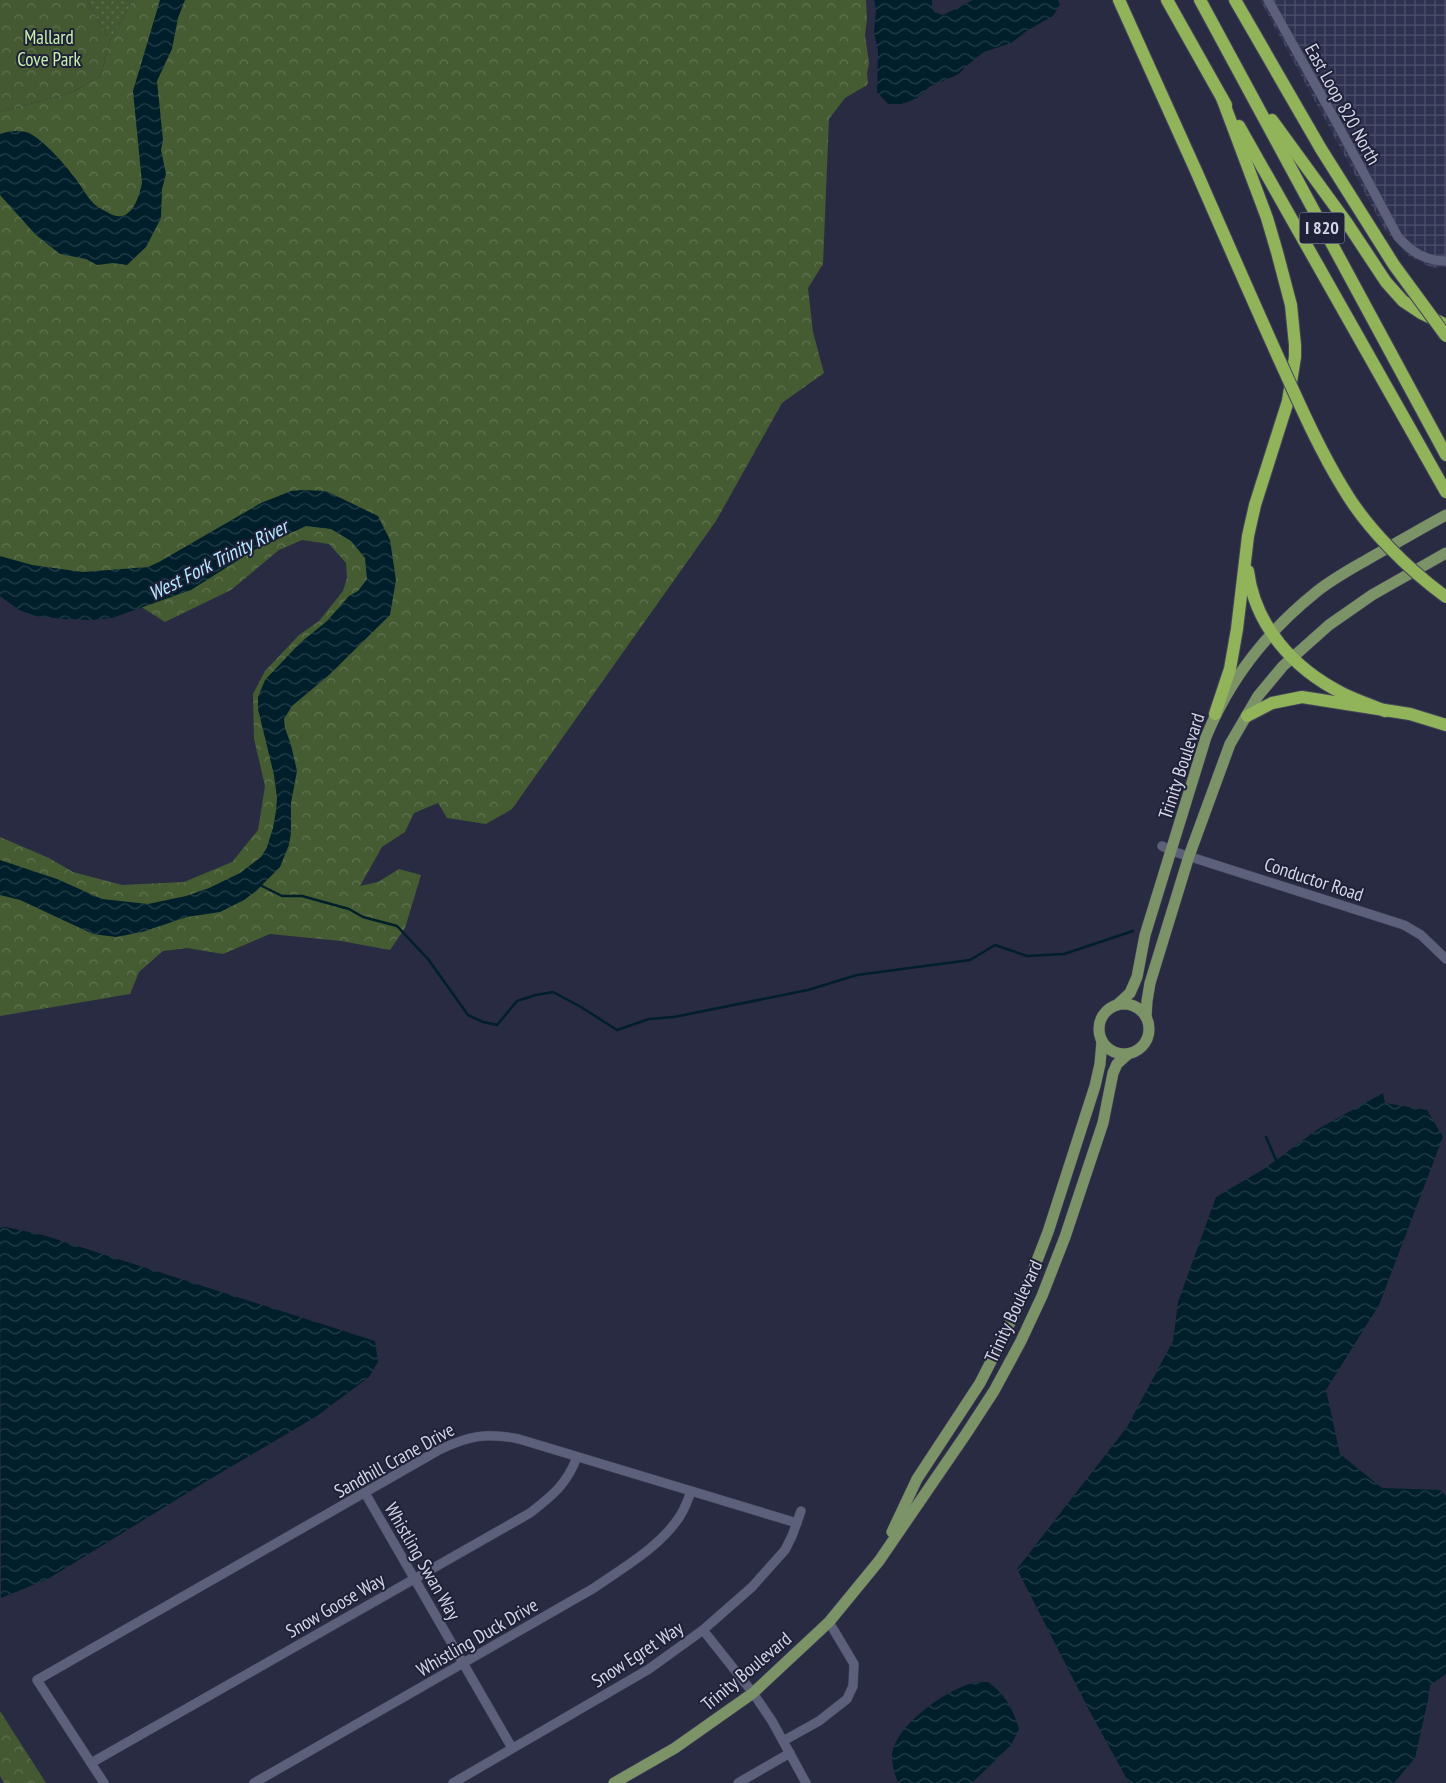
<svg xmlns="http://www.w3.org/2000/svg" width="1446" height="1783" font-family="'PT Sans Narrow',sans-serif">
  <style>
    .industrial { fill: url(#industrial-grid) }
    .grass { fill: url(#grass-dots) }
    .forest { fill: url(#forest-crowns) }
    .park { fill: url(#park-crowns) }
    .water { fill: url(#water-waves) }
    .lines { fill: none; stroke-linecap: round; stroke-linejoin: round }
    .stream { stroke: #001f2a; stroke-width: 2.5 }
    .minor-casing { stroke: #44465a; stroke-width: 10 }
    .major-casing { stroke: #44465a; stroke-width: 12 }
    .highway-casing { stroke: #44465a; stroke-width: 14 }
    .minor { stroke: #5d607b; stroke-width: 9 }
    .major { stroke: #7c9267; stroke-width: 11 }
    .highway { stroke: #91b35a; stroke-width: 12 }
    .highway-bridge-casing { stroke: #44465a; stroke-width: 14; stroke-linecap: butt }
    .highway-bridge { stroke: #91b35a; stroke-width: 12 }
    .labels { text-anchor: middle; stroke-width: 4; stroke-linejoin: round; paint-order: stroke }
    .shield { fill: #1f2138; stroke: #9ea0b2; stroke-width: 1 }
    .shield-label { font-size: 18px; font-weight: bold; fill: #d4d6e6 }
    .park-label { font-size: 19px; fill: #c9f1ab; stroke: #1f2138 }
    .street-label { font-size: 19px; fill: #d4d6e6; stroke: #1f2138 }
    .water-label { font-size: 20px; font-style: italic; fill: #b5e9ff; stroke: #1f2138 }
  </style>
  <defs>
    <pattern id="industrial-grid" width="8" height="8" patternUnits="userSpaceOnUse" patternTransform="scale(1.25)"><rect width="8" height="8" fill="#303251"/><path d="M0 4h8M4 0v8" fill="none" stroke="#4d4f6a"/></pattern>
    <pattern id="grass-dots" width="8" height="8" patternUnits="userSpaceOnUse" patternTransform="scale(1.25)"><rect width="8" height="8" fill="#445932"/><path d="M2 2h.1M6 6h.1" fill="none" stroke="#5e7050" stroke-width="1.8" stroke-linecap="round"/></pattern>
    <pattern id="forest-crowns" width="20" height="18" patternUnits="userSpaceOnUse" patternTransform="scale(1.25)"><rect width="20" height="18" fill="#455c32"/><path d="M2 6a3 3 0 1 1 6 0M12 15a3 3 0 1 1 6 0" fill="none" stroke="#5f7350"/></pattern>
    <pattern id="park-crowns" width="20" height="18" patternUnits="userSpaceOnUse" patternTransform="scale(1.25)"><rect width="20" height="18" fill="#445932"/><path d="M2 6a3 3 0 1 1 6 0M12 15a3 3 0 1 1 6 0" fill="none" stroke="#5e7050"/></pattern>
    <pattern id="water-waves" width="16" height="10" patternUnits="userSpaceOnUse" patternTransform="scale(1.25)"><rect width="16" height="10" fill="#001f2a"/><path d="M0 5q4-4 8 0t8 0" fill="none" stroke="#243f49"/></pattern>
  </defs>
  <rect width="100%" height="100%" fill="#292b43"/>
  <!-- industrial -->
  <polygon class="industrial" points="1260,0 1446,0 1446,267 1432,268 1409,256 1385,230"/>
  <!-- grass -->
  <polygon class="grass" points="87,0 133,0 110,41"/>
  <!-- forest -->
  <polygon class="forest" points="133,0 866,0 867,20 865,35 869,63 867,74 868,82 867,85 845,98 829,119 823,264 808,288 813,332 824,373 782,403 716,521 512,809 486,824 447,818 438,803 414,813 405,832 382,847 360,886 378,882 399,869 421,875 405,928 390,950 341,941 270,934 223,954 187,948 163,951 139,972 130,994 0,1016 0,837 49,858 73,872 122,885 184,882 232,862 258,830 265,786 254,739 253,694 265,671 299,635 319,621 343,591 347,578 346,563 329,544 302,540 279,550 231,590 165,622 121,594 0,561 0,112 71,93 101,76 110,41"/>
  <!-- park -->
  <g class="park">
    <polygon points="0,0 87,0 110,41 101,76 71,93 0,112"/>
    <polygon points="0,1711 46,1783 4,1783 0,1776"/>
  </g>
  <!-- water -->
  <g class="water">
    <path d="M160,0h25l-7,18 -6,31 -15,32 6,59 -2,10 5,24 -4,15 -1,29 -15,29 -19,18 -14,-2 -16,2 -11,-6 -26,-5 -25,-20 -35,-39v-61c9,-3 17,-4 26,-2 15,4 43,37 52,50 5,7 10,16 16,22 3,3 8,5 13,8 22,14 31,-10 35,-29l-9,-92z"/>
    <polygon points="874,0 932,0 932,7 934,12 943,15 973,0 1058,0 1060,5 1053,16 1028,30 1011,43 984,52 965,67 959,74 929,87 917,98 903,104 888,104 877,92 878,51 874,32 876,10"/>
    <polygon points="302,490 326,491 378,516 390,540 396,580 390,615 329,675 292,706 284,719 285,728 291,745 297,771 291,803 291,833 289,845 280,867 256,891 244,900 220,912 187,917 142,932 116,937 93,934 20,900 0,895 0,860 57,879 102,899 148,904 186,896 209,888 240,873 261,857 267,847 273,828 276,811 277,798 274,775 258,709 258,697 265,680 300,643 327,621 349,596 358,591 367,579 365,558 351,541 331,529 306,526 254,550 191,590 112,618 92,620 64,619 36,616 19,610 0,596 0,556 32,565 83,572 148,567 159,562 261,503 291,491"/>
    <polygon points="1383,1093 1385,1103 1427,1110 1443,1137 1379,1305 1326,1390 1340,1454 1382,1488 1440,1490 1446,1496 1446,1674 1430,1685 1428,1700 1415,1758 1394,1783 1129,1783 1089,1710 1017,1569 1127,1427 1173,1341 1178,1302 1216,1197 1264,1169 1318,1129"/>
    <polygon points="6,1227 43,1235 375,1341 378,1362 369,1377 317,1416 205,1482 48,1579 1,1598 0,1228"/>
    <path d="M988,1682c17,12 25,27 31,47l-8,16 -39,38h-74c-4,-11 -8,-23 -5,-34 8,-27 53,-59 80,-66 4,-1 10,-1 15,-1z"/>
  </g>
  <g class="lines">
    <!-- stream -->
    <g class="stream">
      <polyline points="260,885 282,896 302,896 349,909 363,917 397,926 428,959 468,1015 483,1022 497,1025 517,1001 536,995 553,992 581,1007 617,1030 649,1019 674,1017 808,990 857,975 970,960 995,945 1027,956 1064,954 1133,931"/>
      <polyline points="1266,1137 1276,1160"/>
    </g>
    <!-- minor casing -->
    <g class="minor-casing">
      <g id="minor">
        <path d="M1268,0l71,127 59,110c14,15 27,24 48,24"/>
        <polyline points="1162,846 1172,851 1404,925 1421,935 1446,959"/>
        <polyline points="365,1493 512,1748"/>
        <polyline points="703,1630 753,1693 772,1721 806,1783"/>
        <polyline points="783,1741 819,1721 847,1699 853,1686 854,1664 829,1622"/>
        <path d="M91,1763l439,-250c22,-17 37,-29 47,-56"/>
        <path d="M104,1783l-67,-103 402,-230c29,-14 48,-18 80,-11l278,84"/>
        <path d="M254,1783l340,-195c30,-21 66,-41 86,-72 5,-8 8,-16 11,-25"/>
        <polyline points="453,1783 649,1669 703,1630 752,1587 785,1550 792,1536 801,1511"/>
        <polyline points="738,1783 790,1753"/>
      </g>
    </g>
    <!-- major casing -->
    <g class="major-casing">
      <g id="major">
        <circle cx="1124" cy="1029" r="25"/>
        <path d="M1117,1005l13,-12 7,-16 8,-42 61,-198c23,-57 62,-106 109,-144 17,-14 36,-24 55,-35 25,-14 50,-29 76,-43"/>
        <polyline points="1146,1017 1147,1001 1150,983 1189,856 1230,744 1258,696 1283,666 1329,625 1372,595 1446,553"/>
        <polyline points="892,1532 917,1479 980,1383 1004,1336 1031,1276 1048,1232 1095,1086 1100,1064 1102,1041"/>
        <polyline points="614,1783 675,1748 753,1693 829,1622 879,1561 966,1434 994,1391 1021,1341 1042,1296 1065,1237 1103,1123 1113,1073 1117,1064 1128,1054"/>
      </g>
    </g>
    <!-- highway casing -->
    <g class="highway-casing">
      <g id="highway">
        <polyline points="1119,0 1197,173"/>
        <polyline points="1167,0 1226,105"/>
        <polyline points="1200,0 1446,455"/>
        <polyline points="1235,0 1321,149"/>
        <polyline points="1272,120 1347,223 1386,282 1403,301 1421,313 1446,325"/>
        <polyline points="1239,126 1446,492"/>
        <path d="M1248,571c7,55 46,98 94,122 14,7 29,12 43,18"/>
        <polyline points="1215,714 1230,669 1237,629 1248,536 1255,505 1288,401 1295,357 1295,345 1291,305 1277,252 1267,218 1222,98"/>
        <polyline points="1247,716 1272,703 1302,697 1410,714 1446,725"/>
      </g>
    </g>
    <!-- minor -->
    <use href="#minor" class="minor"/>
    <!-- major -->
    <use href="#major" class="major"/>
    <!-- highway -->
    <use href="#highway" class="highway"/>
    <!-- highway-bridge casing -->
    <g class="highway-bridge-casing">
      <g id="highway-bridge">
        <polyline points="1321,149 1394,265 1446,336"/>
        <path d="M1197,173c27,62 54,124 82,186 20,44 39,88 64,129 24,41 65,81 103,109"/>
      </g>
    </g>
    <!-- highway-bridge -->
    <use href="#highway-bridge" class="highway-bridge"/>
  </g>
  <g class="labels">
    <!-- shield labels -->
    <rect class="shield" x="1299.5" y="212.5" width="45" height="31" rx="4"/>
    <g class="shield-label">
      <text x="1322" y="234">I 820</text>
    </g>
    <!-- park labels -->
    <g class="park-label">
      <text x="49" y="44">Mallard<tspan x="49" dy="22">Cove Park</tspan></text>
    </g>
    <!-- street labels -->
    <g class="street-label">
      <text transform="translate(1343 104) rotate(61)" y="7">East Loop 820 North</text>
      <text transform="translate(1181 766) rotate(-72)" y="7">Trinity Boulevard</text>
      <text transform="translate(1314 879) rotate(18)" y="7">Conductor Road</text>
      <text transform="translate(1013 1311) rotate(-65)" y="7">Trinity Boulevard</text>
      <text transform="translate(394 1460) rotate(-29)" y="7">Sandhill Crane Drive</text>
      <text transform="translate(423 1561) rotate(60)" y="7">Whistling Swan Way</text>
      <text transform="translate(335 1605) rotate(-30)" y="7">Snow Goose Way</text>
      <text transform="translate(477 1637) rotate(-30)" y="7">Whistling Duck Drive</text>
      <text transform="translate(637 1654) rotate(-33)" y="7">Snow Egret Way</text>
      <text transform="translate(746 1671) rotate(-40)" y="7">Trinity Boulevard</text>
    </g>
    <!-- water labels -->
    <g class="water-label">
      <text transform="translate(218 560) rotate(-27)" y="7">West Fork Trinity River</text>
    </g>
  </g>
</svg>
